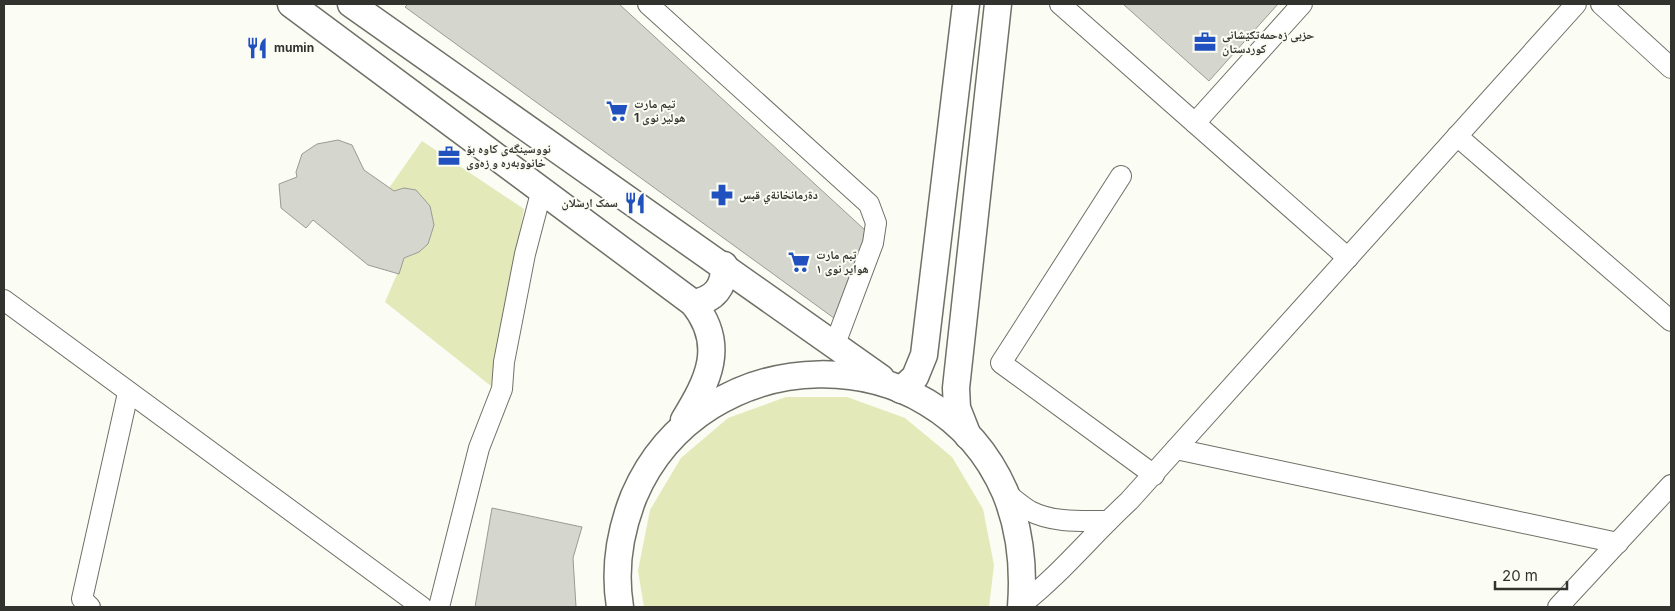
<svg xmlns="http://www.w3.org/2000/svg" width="1675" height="611" font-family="Inter,'Noto Naskh Arabic',sans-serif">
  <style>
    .green { fill: #e3e9b9 }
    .building { fill: #d5d6cd; stroke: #9a9c93 }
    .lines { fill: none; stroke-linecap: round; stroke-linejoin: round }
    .minor-casing { stroke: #6f7068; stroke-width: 22 }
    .tertiary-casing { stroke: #6f7068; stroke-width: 29 }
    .minor { stroke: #fff; stroke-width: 20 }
    .tertiary { stroke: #fff; stroke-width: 26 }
    .labels { text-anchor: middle; stroke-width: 4; stroke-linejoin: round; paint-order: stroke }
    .poi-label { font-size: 12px; font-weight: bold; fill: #32322f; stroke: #fbfcf3; text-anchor: start }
  </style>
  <rect width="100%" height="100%" fill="#fbfcf3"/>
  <!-- green -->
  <g class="green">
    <path d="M422,141l102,68 -33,177 -106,-84 19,-44c21,-8 23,-11 30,-33l-45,-37z"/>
    <polygon points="786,397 847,397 905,418 952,457 983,509 994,565 989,607 644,607 638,571 650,510 681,458 728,418"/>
  </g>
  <!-- building -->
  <g class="building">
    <polygon points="408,4 619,4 866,231 838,321 405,7"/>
    <polygon points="1123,4 1278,4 1209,81"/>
    <polygon points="338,140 352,145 364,170 394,191 404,188 416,190 430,206 434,225 428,244 419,252 404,258 399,274 368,265 313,220 306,228 281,208 279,184 297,177 296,172 302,154 317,144"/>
    <polygon points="492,508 582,527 573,558 576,607 475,607"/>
  </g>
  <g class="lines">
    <!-- minor casing -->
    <g class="minor-casing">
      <g id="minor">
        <polyline points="648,4 869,204 876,223 873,243 835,344"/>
        <polyline points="1060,4 1348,258"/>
        <polyline points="1601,4 1671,68"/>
        <polyline points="1195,123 1302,4"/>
        <polyline points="1457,136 1671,321"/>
        <polyline points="1121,176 1001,363 1154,475"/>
        <polyline points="4,300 422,607"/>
        <polyline points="1176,449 1618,543"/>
        <path d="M1004,492c9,6 17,14 26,19 23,12 52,10 78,10"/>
        <path d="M1021,605c40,-31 71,-70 108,-104l447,-497"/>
        <polyline points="90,607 82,599 128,393"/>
        <polyline points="439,607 479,448 502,389 504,362 525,254 542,189"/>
        <polyline points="1558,607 1671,485"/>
      </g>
    </g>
    <!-- tertiary casing -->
    <g class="tertiary-casing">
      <g id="tertiary">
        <path d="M291,4l402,299c34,42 15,78 -9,117"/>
        <polyline points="351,4 881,378"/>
        <path d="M693,303c21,-3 32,-16 31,-38"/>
        <polyline points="901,390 915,377 924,355 966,4"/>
        <polyline points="968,436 957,408 956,388 998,4"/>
        <path d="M620,607c-6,-37 0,-76 14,-111 68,-158 301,-165 371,-4 15,36 19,77 16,115"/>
      </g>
    </g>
    <!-- minor -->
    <use href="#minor" class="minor"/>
    <!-- tertiary -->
    <use href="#tertiary" class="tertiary"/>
  </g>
  <!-- icons -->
  <defs>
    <g id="office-bare" transform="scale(1.725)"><path d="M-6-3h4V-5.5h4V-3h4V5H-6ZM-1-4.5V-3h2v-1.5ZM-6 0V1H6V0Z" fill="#2151be" stroke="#fbfcf3" stroke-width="2.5" paint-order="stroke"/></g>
    <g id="restaurant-bare" transform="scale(1.725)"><path d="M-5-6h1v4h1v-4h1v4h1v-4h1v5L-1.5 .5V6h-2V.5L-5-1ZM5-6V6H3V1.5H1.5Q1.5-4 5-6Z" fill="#2151be" stroke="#fbfcf3" stroke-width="2.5" paint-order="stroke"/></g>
    <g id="supermarket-bare" transform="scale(1.725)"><path d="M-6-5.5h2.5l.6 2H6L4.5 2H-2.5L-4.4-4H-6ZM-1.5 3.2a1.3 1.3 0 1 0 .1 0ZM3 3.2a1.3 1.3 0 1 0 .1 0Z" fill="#2151be" stroke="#fbfcf3" stroke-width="2.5" paint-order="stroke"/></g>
    <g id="pharmacy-bare" transform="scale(1.725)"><path d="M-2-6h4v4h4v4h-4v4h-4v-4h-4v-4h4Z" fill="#2151be" stroke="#fbfcf3" stroke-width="2.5" paint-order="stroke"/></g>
  </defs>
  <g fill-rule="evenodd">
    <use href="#office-bare" x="1205" y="42"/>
    <use href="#restaurant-bare" x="257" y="48"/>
    <use href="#supermarket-bare" x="617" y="111"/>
    <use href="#office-bare" x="449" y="156"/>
    <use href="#pharmacy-bare" x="722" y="195"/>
    <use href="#restaurant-bare" x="635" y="203"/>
    <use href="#supermarket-bare" x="799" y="262"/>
  </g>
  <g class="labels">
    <!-- poi labels -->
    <g class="poi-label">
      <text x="1222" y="39">حزبی زه‌حمه‌تكێشانی<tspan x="1222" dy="14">كوردستان</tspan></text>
      <text x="274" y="52">mumin</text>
      <text x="634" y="108">تيم مارت<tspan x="634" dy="14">هولير نوى 1</tspan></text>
      <text x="466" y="153">نووسینگەی کاوە بۆ<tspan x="466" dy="14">خانووبەرە و زەوی</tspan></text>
      <text x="739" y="199">دةرمانخانةي قبس</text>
      <text x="618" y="207" text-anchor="end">سمک ارسلان</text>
      <text x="816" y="259">تبم مارت<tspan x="816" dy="14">هواير نوى ١</tspan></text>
    </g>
  </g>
  <!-- border -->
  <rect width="1675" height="611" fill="none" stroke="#32322f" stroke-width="10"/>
  <!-- scale -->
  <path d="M1495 581v8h72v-8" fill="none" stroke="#32322f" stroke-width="2.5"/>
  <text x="1502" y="581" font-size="15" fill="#32322f" stroke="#fbfcf3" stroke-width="4" paint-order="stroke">20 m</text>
</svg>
